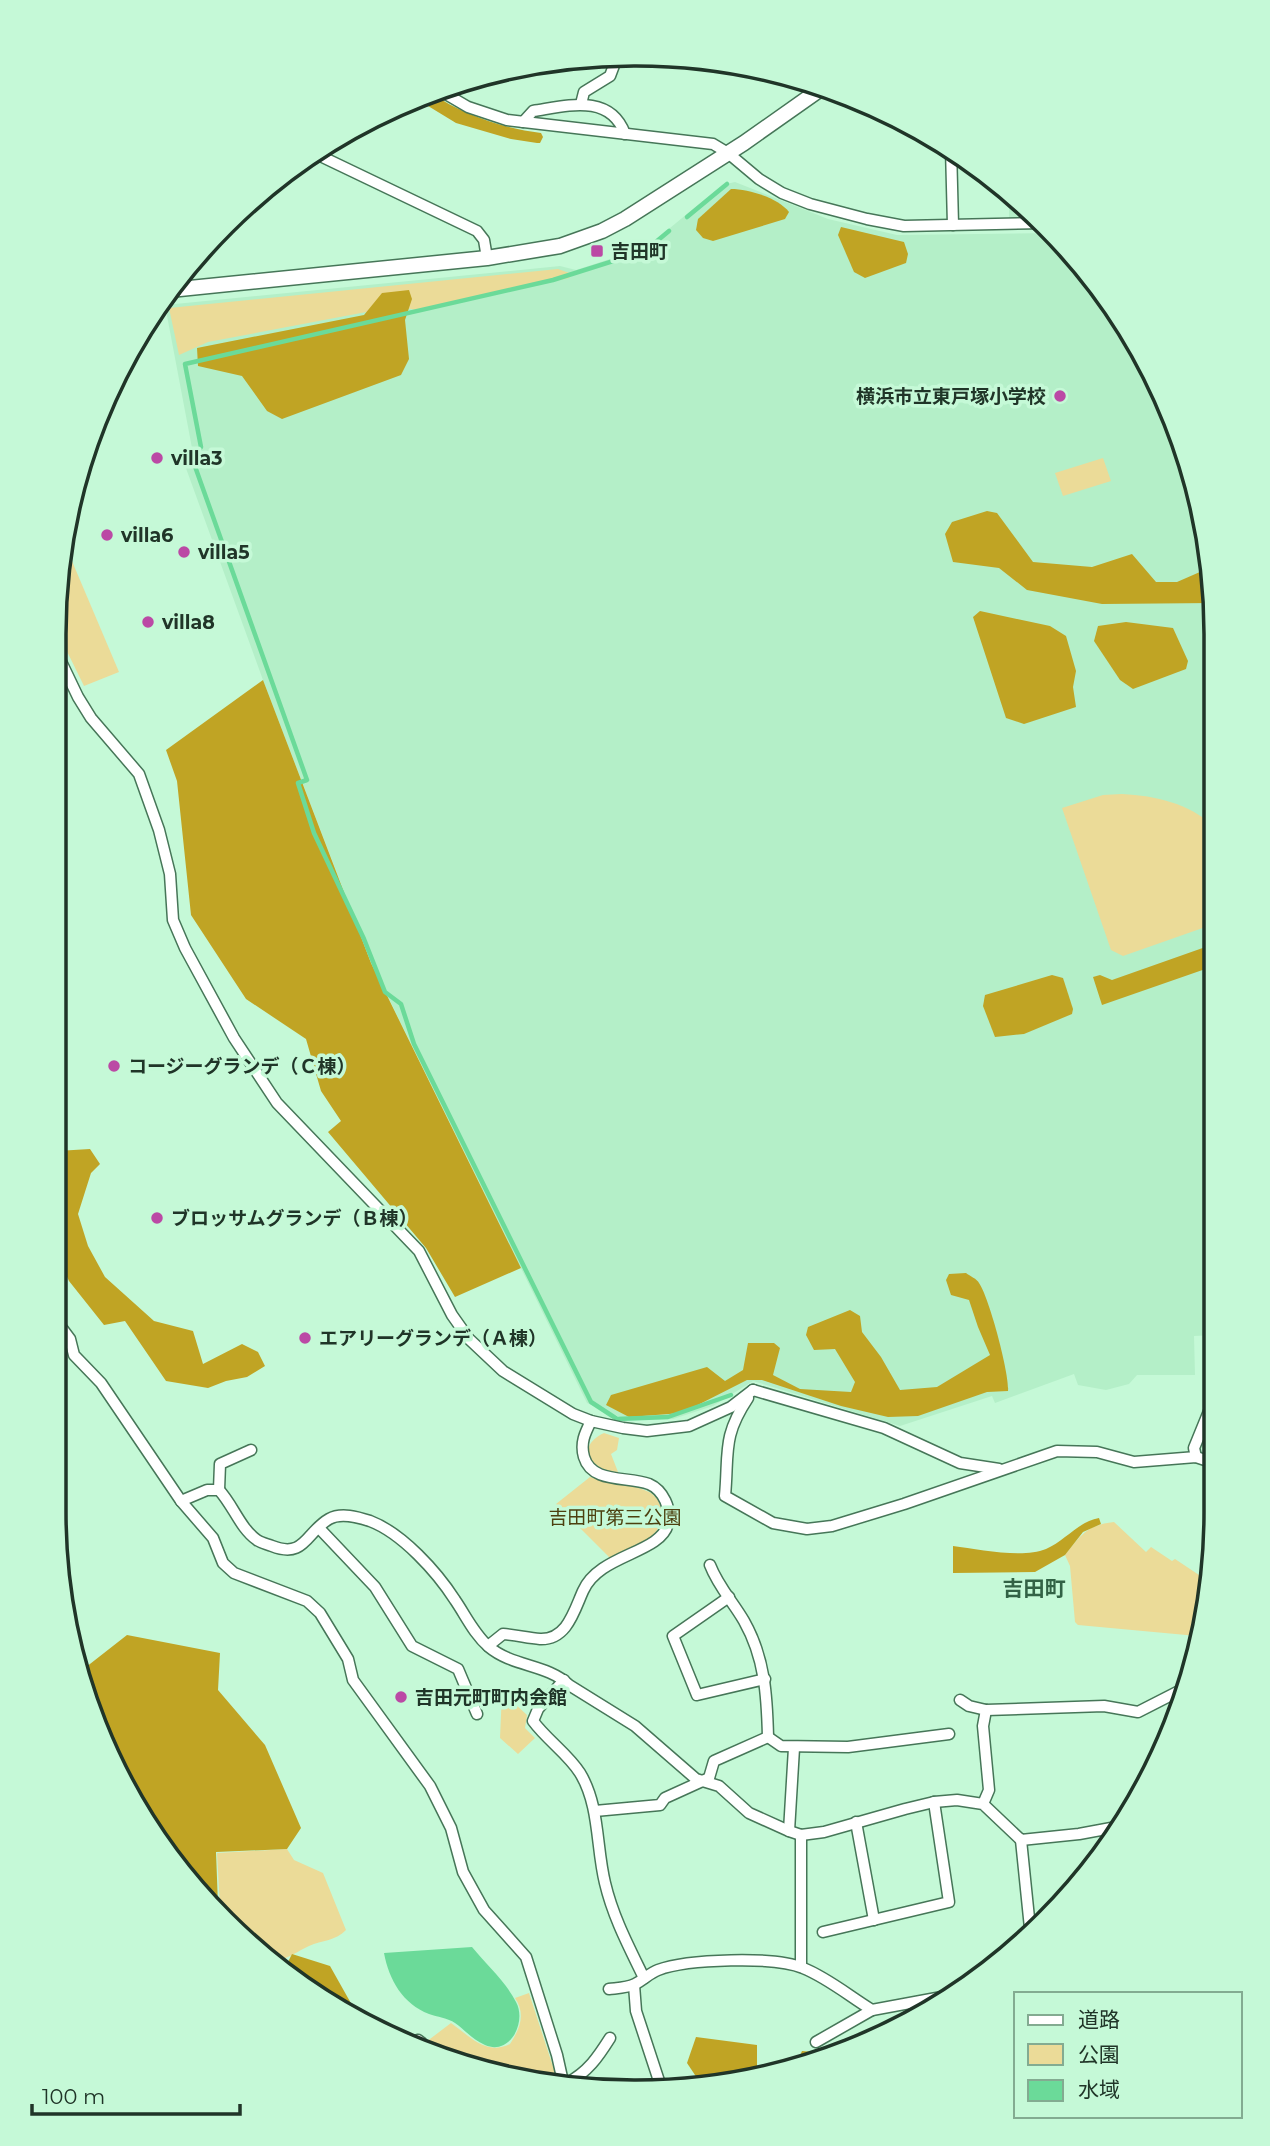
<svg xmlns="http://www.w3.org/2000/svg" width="1270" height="2146" font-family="Montserrat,'Noto Sans JP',sans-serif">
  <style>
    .built { fill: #b4efc8 }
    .green { fill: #ebdb98 }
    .forest { fill: #c0a424 }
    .water { fill: #6bda99 }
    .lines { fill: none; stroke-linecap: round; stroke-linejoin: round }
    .stream { stroke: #6bda99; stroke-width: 4.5 }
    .minor-casing { stroke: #467658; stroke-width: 13 }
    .tertiary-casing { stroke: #467658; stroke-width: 17 }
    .minor { stroke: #fff; stroke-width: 10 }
    .tertiary { stroke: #fff; stroke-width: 14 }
    .poi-dot { fill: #bb49a5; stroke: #c5f9d7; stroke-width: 2.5 }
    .labels { text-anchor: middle; stroke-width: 7; stroke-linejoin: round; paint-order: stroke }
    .poi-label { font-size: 19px; font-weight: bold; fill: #203528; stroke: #c5f9d7; text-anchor: start }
    .park-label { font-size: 19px; fill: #4c400f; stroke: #c5f9d7 }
    .neighbourhood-label { font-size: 21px; font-weight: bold; fill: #326245; stroke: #c5f9d7 }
    .rim { fill: none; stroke: #203528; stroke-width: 3.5 }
  </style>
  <rect width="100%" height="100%" fill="#c5f9d7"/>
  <!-- built -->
  <g class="built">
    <polygon points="735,182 828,219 897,235 1052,233 1138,344 1185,449 1214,597 1214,1335 1194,1336 1195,1375 1137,1375 1129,1384 1106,1390 1078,1385 1074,1374 995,1403 992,1396 900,1426 753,1381 713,1406 673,1419 627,1420 587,1403 371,962 263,680 183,460 192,448 165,305 560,266 576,270 647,247 722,185"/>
    <polygon points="1009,194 1037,217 1009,218"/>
  </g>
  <!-- green -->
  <g class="green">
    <polygon points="558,269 572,274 569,278 420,311 398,306 208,342 179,355 169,308"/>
    <polygon points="1103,458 1111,481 1063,496 1055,473"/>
    <polygon points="66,547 119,672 84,686 55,627 56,597"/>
    <path d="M1122,794c35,2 65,9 92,32v98l-91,32 -12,-6 -49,-142 41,-13z"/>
    <path d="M604,1433l15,5 -2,12 -6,4 7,18c-26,-1 -44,-25 -14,-39z"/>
    <path d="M590,1477c19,5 42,7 59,15 7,4 11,10 12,18 7,27 -32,39 -51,48l-54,-54z"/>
    <path d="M1114,1522l32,30 5,-5 21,14 3,-2 27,18 10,-14 -15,73 -119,-11 -3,-3 -5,-56 -5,-11c16,-20 22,-30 49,-33z"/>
    <polygon points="502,1692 527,1715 525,1728 535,1738 518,1754 500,1738"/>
    <path d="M287,1849l7,11 29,13 23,57c-10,11 -24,10 -37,16 -11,5 -20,12 -32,15l-57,-54 -3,-54z"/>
    <path d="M529,1993l29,89 -74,-10 -57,-26 -1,-4 25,-19c19,13 34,33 59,21 10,-15 16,-30 5,-46z"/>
  </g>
  <!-- forest -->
  <g class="forest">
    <path d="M431,93c32,22 72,35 110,40l2,4 -3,6h-3l-26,-4 -55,-16 -41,-25z"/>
    <path d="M731,189c18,0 47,9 58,23l-4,7 -72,22 -10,-3 -7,-8 2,-11z"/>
    <polygon points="841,227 904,242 908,254 906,263 865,278 854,272 838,235"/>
    <polygon points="409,290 412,299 405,320 409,359 401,375 282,419 267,411 242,376 198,366 197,348 364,315 382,293"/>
    <polygon points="987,511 997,513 1033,562 1092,567 1132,554 1156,582 1177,582 1209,568 1214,603 1102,604 1027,590 999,568 953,562 945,534 952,522"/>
    <polygon points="980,611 1050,626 1066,636 1076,671 1073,687 1076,707 1024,724 1006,718 973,617"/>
    <polygon points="1126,622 1173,628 1188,661 1186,669 1133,689 1120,680 1094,641 1098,626"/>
    <polygon points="263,680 371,963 521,1268 455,1297 426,1248 328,1132 341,1121 321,1091 306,1039 246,999 191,915 177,781 166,750"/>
    <polygon points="1214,944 1214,966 1102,1005 1093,977 1100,975 1112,980"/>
    <polygon points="1052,975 1063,978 1073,1009 1072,1014 1024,1034 995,1037 983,1006 985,995"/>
    <polygon points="55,1145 57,1151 90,1149 100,1164 91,1173 78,1214 88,1246 105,1277 154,1321 193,1331 203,1364 242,1344 258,1352 265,1366 247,1377 226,1381 208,1388 166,1381 125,1321 104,1325 69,1281 55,1251"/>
    <path d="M966,1273c4,3 11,6 13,10 10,14 31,92 29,108l-21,1 -69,24 -30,1 -47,-11 -79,-26h-15l-65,33 -53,4 -23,-12 5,-10 96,-28 18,14 18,-11 5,-27h26l6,5 -7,27 27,14 51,3 4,-10 -20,-33 -21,1 -8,-15 2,-8 42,-17 10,6 2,16 19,25 19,33 37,-3 53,-32 -12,-28 -9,-27 -18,-5 -5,-15 3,-6z"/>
    <path d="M1099,1518l2,6 -18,8 -18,23 -30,17 -82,1v-27c26,3 69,13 93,3 19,-8 33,-28 53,-31z"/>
    <polygon points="127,1635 220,1653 218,1690 265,1745 301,1828 287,1849 216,1852 218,1905 174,1864 85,1697 81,1671"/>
    <polygon points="292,1954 330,1966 357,2014 312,1994 285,1968"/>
    <polygon points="696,2037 757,2045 757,2072 699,2081 687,2063"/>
    <polygon points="802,2051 835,2054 822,2061 796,2065"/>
  </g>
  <!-- water -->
  <path class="water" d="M472,1947c14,17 34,35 44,55 11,20 -6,54 -31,43 -12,-5 -20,-15 -30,-22 -7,-5 -18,-6 -26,-9 -26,-10 -40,-34 -45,-61z"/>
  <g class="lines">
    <!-- stream -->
    <g class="stream">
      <polyline points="687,217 727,184"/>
      <polyline points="669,231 645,251 553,280 185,364 201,447 192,458 307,780 298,783 314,833 364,939 385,992 401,1004 414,1044 591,1402 617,1419 668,1417 731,1395"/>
    </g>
    <!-- minor casing -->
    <g class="minor-casing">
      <g id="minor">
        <polyline points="439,90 468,107 507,120 713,144 728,153 759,179 782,193 810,204 867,219 904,226 1044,223"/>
        <polyline points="581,104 584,92 610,76 616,60 621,56"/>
        <path d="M523,122l10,-11c34,-5 77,-18 92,23"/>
        <polyline points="951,148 953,225"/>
        <polyline points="312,152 477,231 484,240 487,258"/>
        <polyline points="55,649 78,697 91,718 139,774 159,830 170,874 173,920 185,948 234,1038 277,1103 419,1251 452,1315 469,1339 503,1371 573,1414 591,1421 623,1428 647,1431 689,1426 731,1407 753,1390"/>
        <polyline points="55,1319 70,1339 74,1355 101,1383 181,1501 213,1538 223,1563 234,1573 307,1601 320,1613 348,1659 353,1680 430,1786 451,1828 463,1872 484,1910 526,1957 557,2055 563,2082"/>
        <polyline points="753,1390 884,1428 960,1463 999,1469"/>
        <path d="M748,1398c-26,39 -19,54 -23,98l48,27 34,6 25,-3 72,-22 153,-53 40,1 37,10 62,-5 18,6"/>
        <polyline points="1196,1457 1194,1448 1214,1399"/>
        <polyline points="219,1490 220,1464 251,1450"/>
        <path d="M181,1501l26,-11h12c14,15 21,38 38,50 4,3 10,4 15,6 33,13 34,-14 57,-27 12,-7 29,-2 41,2 32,12 67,51 85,79 11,16 19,34 34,47 24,20 58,17 80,38l66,41 61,53 23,7 30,27 40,18 12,4 23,-3 81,-23 29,-7 23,-2 26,4 38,36 58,-6 43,-8"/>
        <polyline points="319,1528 375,1587 412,1646 458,1669 477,1714"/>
        <path d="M710,1565c8,21 23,37 34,56 21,37 23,75 24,116"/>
        <polyline points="729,1597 673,1636 697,1695 765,1679"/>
        <path d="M488,1646l15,-12c13,1 25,4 37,5 27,1 34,-28 43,-48 16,-37 77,-37 85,-67 4,-15 -5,-34 -19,-40 -21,-8 -57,0 -65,-27 -4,-14 1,-24 7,-36"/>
        <path d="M564,1680l-26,29 -5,12c14,19 35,33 47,52 20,33 16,74 25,110 8,34 24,64 39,95"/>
        <polyline points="960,1700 969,1706 986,1710 1104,1706 1138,1712 1187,1687"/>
        <polyline points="768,1737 781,1746 848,1747 949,1734"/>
        <polyline points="983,1804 989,1790 983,1726 986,1710"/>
        <polyline points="595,1811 660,1805 665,1798 709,1778 714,1761 768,1737"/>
        <polyline points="856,1822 874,1920"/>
        <polyline points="789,1831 794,1748"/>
        <polyline points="1021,1840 1030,1928"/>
        <polyline points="823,1932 949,1902 934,1802"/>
        <polyline points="801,1966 801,1835"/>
        <polyline points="634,1985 636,2011 661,2087"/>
        <path d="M609,1989c8,-1 18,-1 26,-5 8,-4 15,-11 23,-14 29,-11 117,-14 145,-2 25,10 46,28 69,42l70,-13"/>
        <polyline points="418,2040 422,2043"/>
        <polyline points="816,2042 872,2010"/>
        <path d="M567,2083c21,-11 31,-26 43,-45"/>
      </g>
    </g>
    <!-- tertiary casing -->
    <g class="tertiary-casing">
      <polyline id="tertiary" points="170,290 487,258 560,246 602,231 625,219 744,143 822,88"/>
    </g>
    <!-- minor -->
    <use href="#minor" class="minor"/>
    <!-- tertiary -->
    <use href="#tertiary" class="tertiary"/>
  </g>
  <!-- markers -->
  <g class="poi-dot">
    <rect x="590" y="244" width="14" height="14" rx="3.5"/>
    <circle cx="1060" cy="396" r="7"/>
    <circle cx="157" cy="458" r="7"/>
    <circle cx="107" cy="535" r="7"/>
    <circle cx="184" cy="552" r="7"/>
    <circle cx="148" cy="622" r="7"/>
    <circle cx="114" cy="1066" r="7"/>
    <circle cx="157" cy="1218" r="7"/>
    <circle cx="305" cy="1338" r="7"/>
    <circle cx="401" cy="1697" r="7"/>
  </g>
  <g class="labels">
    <!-- poi labels -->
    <g class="poi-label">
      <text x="611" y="258">吉田町</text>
      <text x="1046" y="403" text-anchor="end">横浜市立東戸塚小学校</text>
      <text x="171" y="465">villa3</text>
      <text x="121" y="542">villa6</text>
      <text x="198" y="559">villa5</text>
      <text x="162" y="629">villa8</text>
      <text x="128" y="1073">コージーグランデ（Ｃ棟）</text>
      <text x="171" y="1225">ブロッサムグランデ（Ｂ棟）</text>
      <text x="319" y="1345">エアリーグランデ（Ａ棟）</text>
      <text x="415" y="1704">吉田元町町内会館</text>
    </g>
    <!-- park labels -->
    <g class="park-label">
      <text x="615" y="1524">吉田町第三公園</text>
    </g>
    <!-- neighbourhood labels -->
    <g class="neighbourhood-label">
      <text x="1034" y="1596">吉田町</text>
    </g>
  </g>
  <!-- crop -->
  <path d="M0 0H1270V2146H0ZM634 66H636A568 568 0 0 1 1204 634V1512A568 568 0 0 1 636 2080H634A568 568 0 0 1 66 1512V634A568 568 0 0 1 634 66Z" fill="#c5f9d7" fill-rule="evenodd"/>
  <path class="rim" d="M634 66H636A568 568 0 0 1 1204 634V1512A568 568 0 0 1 636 2080H634A568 568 0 0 1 66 1512V634A568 568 0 0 1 634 66Z"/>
  <!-- legend -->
  <rect x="1014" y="1992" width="228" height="126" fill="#c5f9d7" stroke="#83ab91" stroke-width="2"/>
  <rect x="1028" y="2015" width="35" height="10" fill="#ffffff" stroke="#83ab91" stroke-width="2"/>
  <text x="1078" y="2027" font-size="21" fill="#203528">道路</text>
  <rect x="1028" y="2044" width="35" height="21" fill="#ebdb98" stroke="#83ab91" stroke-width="2"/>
  <text x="1078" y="2062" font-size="21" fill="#203528">公園</text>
  <rect x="1028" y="2080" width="35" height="21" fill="#6bda99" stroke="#83ab91" stroke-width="2"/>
  <text x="1078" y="2097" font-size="21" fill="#203528">水域</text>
  <!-- scale -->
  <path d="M32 2104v10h208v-10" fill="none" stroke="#203528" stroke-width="3.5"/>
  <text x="42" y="2104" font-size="21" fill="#203528" stroke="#c5f9d7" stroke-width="5" paint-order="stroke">100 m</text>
</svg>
